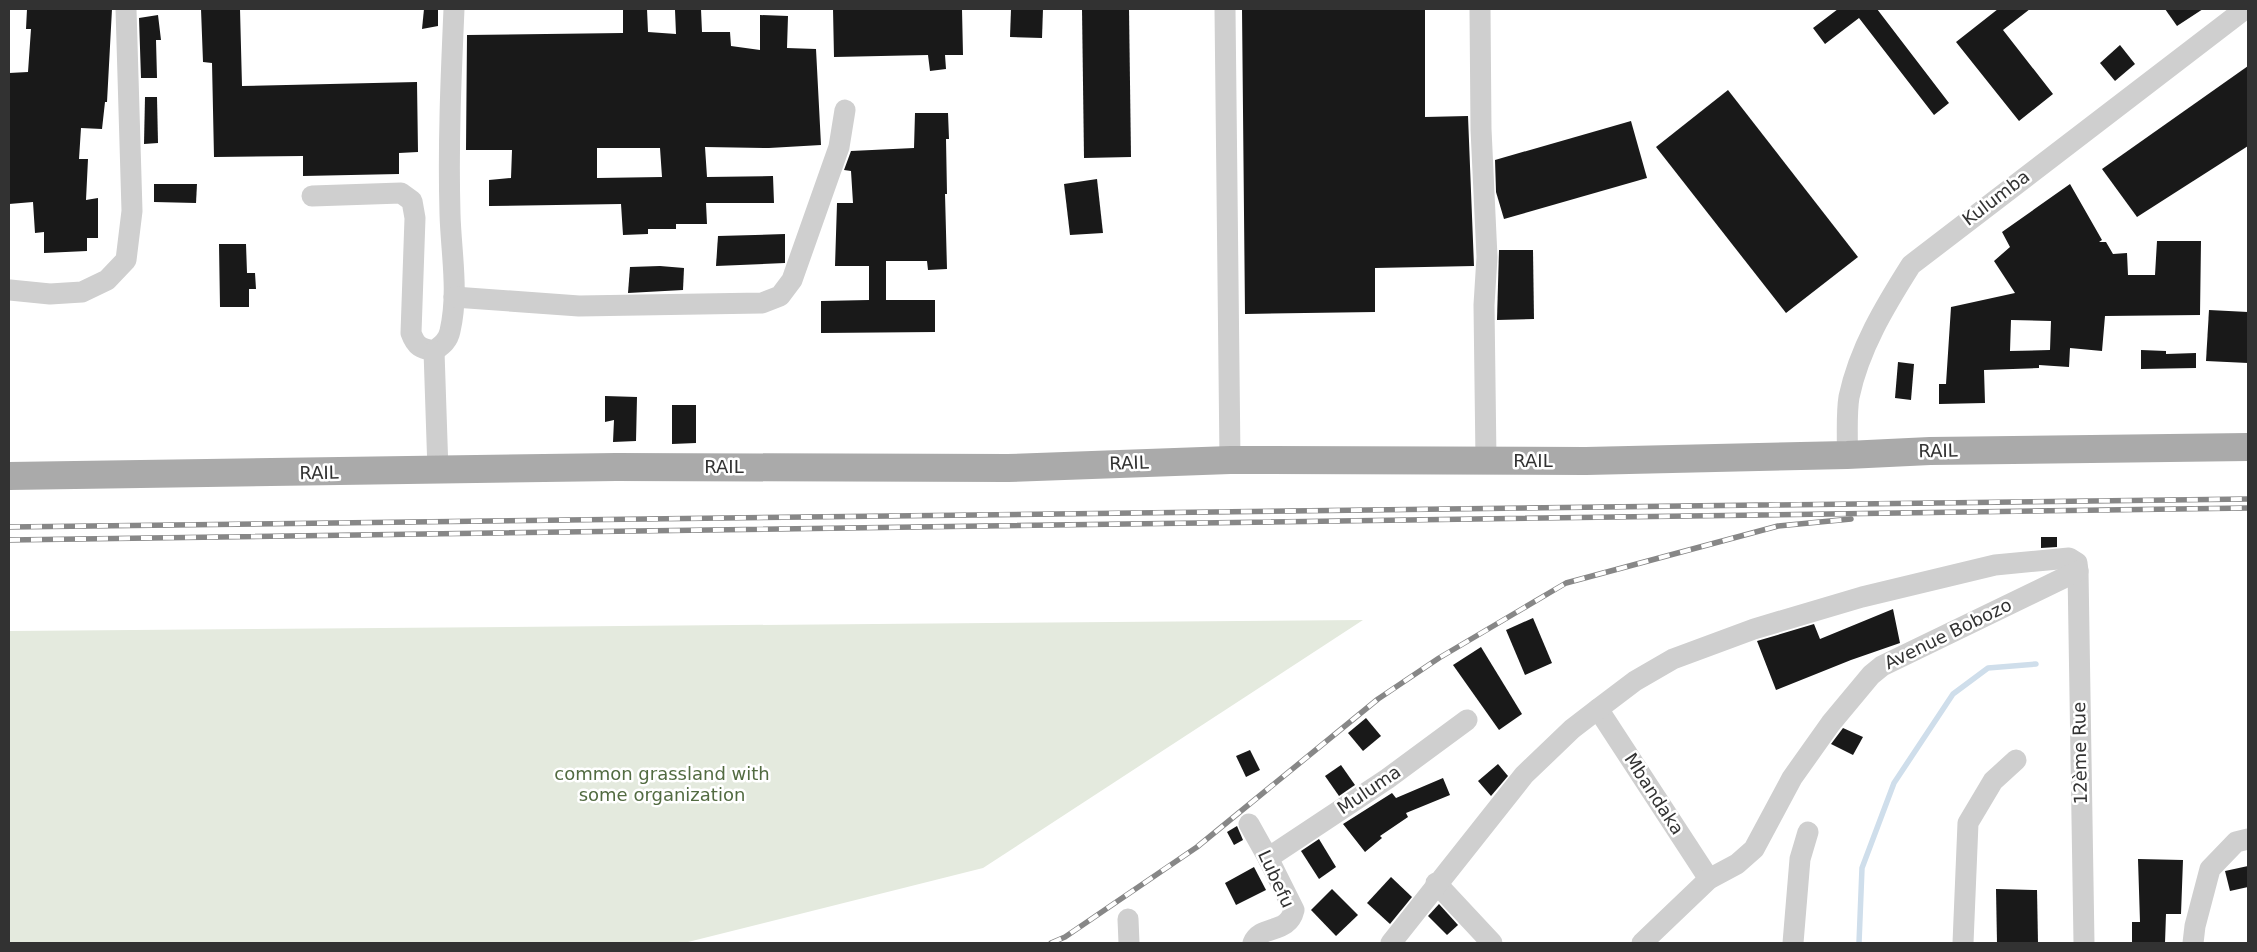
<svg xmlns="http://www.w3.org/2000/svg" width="2257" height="952" font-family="'DejaVu Sans',sans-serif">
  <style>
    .green { fill: #e4eade }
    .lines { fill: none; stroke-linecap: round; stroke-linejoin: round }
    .stream { stroke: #cfdeeb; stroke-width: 5.5 }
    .building { fill: #191919; fill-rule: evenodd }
    .minor { stroke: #cfcfcf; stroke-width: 21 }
    .major { stroke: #aaa; stroke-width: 28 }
    .rail-casing { stroke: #878787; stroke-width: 5.5 }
    .rail { stroke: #fff; stroke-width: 4; stroke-dasharray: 11; stroke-linecap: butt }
    .labels { text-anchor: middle; stroke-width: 5; stroke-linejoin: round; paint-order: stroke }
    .street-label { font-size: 18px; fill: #323232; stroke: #fff }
    .park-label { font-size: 18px; fill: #526b41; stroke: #fff }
  </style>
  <rect width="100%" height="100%" fill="#fff"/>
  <!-- green -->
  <polygon class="green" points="1363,620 983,868 684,943 9,943 9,631"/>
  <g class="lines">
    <!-- stream -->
    <polyline class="stream" points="1859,943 1862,868 1894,783 1953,694 1988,668 2036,664"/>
  </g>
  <!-- building -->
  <g class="building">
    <polygon points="27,9 112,9 107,102 105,102 102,129 81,128 79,159 88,159 86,200 98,198 98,238 87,238 87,251 44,253 44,232 35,233 33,202 9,204 9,73 28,72 31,29 26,29"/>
    <polygon points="201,9 240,9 242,86 417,82 418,152 399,153 399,174 303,176 303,156 214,157 212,63 203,62"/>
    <polygon points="424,9 438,9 438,26 422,29"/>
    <path d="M623,9h24l1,23 28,2 -1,-24 26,-1 1,23h28l1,14 29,4v-35l28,1 -1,32 29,1 5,96 -52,3 -64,-1 2,30 66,-1 1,27h-68l1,21h-31v5h-28v5l-25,1 -2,-31 -132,2v-26l22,-2 1,-28h-46l1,-115 156,-2zM597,148h63l2,29 -65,1z"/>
    <polygon points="833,9 962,9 963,55 945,55 946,69 930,71 928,55 834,57"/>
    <polygon points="1011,9 1043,9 1042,38 1010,37"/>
    <polygon points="1082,9 1129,9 1131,157 1084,158"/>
    <polygon points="1242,9 1425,9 1425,117 1468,116 1474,266 1375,268 1375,312 1245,314"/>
    <polygon points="1838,9 1877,9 1949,103 1934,115 1859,18 1825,44 1813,28"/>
    <polygon points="1998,9 2030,9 2003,30 2053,94 2019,121 1956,42"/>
    <polygon points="2165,9 2203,9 2177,26"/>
    <polygon points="158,15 161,40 156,40 157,78 141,78 139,18"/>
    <polygon points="2120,45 2135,64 2115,81 2100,63"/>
    <polygon points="2248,66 2248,146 2137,217 2102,169"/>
    <polygon points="1728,90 1858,257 1786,313 1656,147"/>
    <polygon points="145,97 157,97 158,143 144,144"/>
    <polygon points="915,113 948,113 949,139 946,139 947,194 945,194 947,269 928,270 927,261 886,261 886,300 935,300 935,332 821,333 821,301 869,300 869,266 835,266 837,203 853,203 851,171 844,170 851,151 914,148"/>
    <polygon points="1631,121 1647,178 1504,219 1496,192 1495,160"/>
    <polygon points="1097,179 1103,233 1070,235 1064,184"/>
    <polygon points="154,184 197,184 196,203 154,202"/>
    <path d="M2070,184l32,56 -3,2h7l7,12 14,-1 1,22h27l2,-34h44l-1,74 -95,1 -3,35 -32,-3 -1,19 -30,-2v3l-55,2 1,33 -46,1v-20h7l5,-77 64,-14 -21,-32 16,-14 -8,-15zM2011,320l40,1 -1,29 -40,1z"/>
    <polygon points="785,234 785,263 716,266 718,236"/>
    <polygon points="219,244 246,244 247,273 255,273 256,289 249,289 249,307 220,307"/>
    <polygon points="1499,250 1533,250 1534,319 1497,320"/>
    <polygon points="660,266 684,268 683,290 628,293 630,267"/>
    <polygon points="2209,310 2248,312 2248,363 2206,361"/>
    <polygon points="2141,350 2166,351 2166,354 2196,353 2196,368 2141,369"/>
    <polygon points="1898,362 1914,364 1911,400 1895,398"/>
    <polygon points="605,396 637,397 636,441 613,442 614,420 605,422"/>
    <polygon points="672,405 696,405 696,443 672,444"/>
    <polygon points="2041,537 2057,537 2057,547 2041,548"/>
    <polygon points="1893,609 1900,643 1851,660 1776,690 1757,641 1814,624 1820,639"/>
    <polygon points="1533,618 1552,663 1525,675 1506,630"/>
    <polygon points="1481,647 1522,714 1499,730 1453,665"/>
    <polygon points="1366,718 1381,736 1363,751 1348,733"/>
    <polygon points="1843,728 1863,737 1853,755 1831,744"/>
    <polygon points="1250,750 1260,770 1246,777 1236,756"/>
    <polygon points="1498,764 1508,776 1491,796 1478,781"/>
    <polygon points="1341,765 1355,785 1339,796 1325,776"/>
    <polygon points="1443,778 1450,795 1406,813 1408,817 1380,836 1382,838 1365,852 1343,824 1392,793 1396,798"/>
    <polygon points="1237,826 1243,840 1234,845 1227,832"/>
    <polygon points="1319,839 1336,867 1319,879 1301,851"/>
    <polygon points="2138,859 2183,860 2181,914 2166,914 2165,943 2132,943 2132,922 2140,922"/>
    <polygon points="2248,866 2248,887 2230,891 2225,871"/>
    <polygon points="1254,867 1266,890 1236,905 1225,883"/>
    <polygon points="1391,877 1412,897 1390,924 1367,903"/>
    <polygon points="1332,889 1358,915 1336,936 1311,910"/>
    <polygon points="1996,889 2037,890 2038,943 1997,943"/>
    <polygon points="1439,904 1458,925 1447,935 1428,916"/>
  </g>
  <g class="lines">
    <!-- minor -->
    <g class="minor">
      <polyline points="1225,9 1230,460"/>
      <polyline points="1480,9 1481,129 1487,257 1484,305 1486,460"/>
      <path d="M312,196l89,-3 11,8 3,17 -4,115c5,14 10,15 23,18 8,-6 14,-10 16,-20 9,-39 1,-79 0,-117 -2,-69 1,-137 4,-205"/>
      <polyline points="10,290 50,294 82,292 107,280 126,260 132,211 126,9"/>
      <polyline points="454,297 579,306 762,303 780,296 792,280 839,147 845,110"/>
      <polyline points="434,351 438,471"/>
      <path d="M1847,455c1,-18 -1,-40 2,-58 10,-48 36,-91 62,-132l334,-256"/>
      <polyline points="1598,709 1709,879"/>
      <path d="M1249,824l19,34 26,52c-6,25 -33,14 -41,33"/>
      <polyline points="1268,858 1387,779 1467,720"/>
      <polyline points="1436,883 1492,943"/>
      <polyline points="1128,919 1129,943"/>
      <polyline points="1391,943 1524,775 1572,729 1598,709 1635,681 1673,659 1754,629 1862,597 1995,565 2069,558 2077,563 2078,571 2084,943"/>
      <polyline points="1642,943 1709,879 1737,864 1754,849 1792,778 1831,723 1871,675 1882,666 2078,571"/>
      <polyline points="1793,943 1800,859 1808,832"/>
      <polyline points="1963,943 1968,823 1993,781 2016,760"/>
      <polyline points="2193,943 2195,926 2210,869 2236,842 2248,839"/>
    </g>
    <!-- major -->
    <polyline class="major" points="9,476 616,467 1008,468 1230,460 1586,461 1847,455 1930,451 2248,447"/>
    <!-- rail casing -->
    <g class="rail-casing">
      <g id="rail">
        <polyline points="9,527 2248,499"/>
        <polyline points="9,540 2248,508"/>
        <polyline points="1051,943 1065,937 1197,847 1378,699 1439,658 1566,583 1778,526 1851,519"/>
      </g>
    </g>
    <!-- rail -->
    <use href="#rail" class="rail"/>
  </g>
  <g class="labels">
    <!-- street labels -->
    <g class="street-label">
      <text transform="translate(1996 198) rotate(-37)" y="6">Kulumba</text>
      <text transform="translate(1938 451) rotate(-1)" y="6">RAIL</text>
      <text x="1533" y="467">RAIL</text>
      <text transform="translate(1129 463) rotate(-2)" y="6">RAIL</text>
      <text x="724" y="473">RAIL</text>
      <text transform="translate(319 473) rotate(-1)" y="6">RAIL</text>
      <text transform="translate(1948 634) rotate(-26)" y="6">Avenue Bobozo</text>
      <text transform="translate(2080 753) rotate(-91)" y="6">12ème Rue</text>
      <text transform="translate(1369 790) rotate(-34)" y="6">Muluma</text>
      <text transform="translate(1654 794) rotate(57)" y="6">Mbandaka</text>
      <text transform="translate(1276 879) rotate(65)" y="6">Lubefu</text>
    </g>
    <!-- park labels -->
    <g class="park-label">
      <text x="662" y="780">common grassland with<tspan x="662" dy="21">some organization</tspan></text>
    </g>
  </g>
  <!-- border -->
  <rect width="2257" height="952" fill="none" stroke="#323232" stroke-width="20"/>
</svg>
